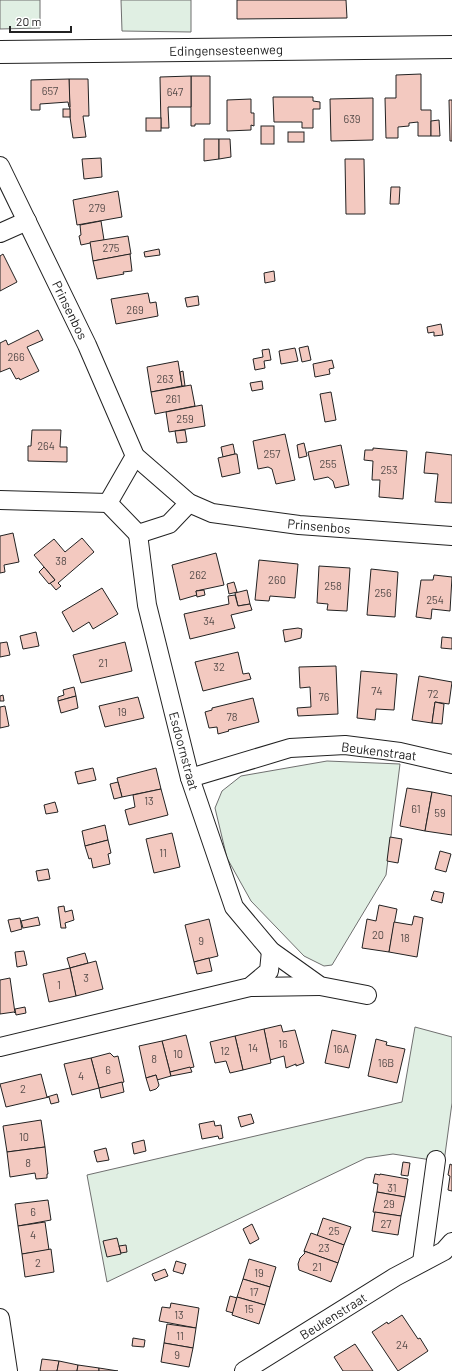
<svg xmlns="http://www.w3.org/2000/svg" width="452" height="1371" font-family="Barlow,sans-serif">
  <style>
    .green { fill: #e0efe3; stroke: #6f6f6f }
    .building { fill: #f3c9c0; stroke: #222 }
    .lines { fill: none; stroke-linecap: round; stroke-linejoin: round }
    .minor-casing { stroke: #222; stroke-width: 20 }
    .primary-casing { stroke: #222; stroke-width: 24 }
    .minor { stroke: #fff; stroke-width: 18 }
    .primary { stroke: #fff; stroke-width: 22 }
    .labels { text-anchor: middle; stroke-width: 3; stroke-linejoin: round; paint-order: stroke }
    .number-label { font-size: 11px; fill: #564c4a }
    .street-label { font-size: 13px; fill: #222; stroke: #fff }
  </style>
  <rect width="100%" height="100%" fill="#fff"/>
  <!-- green -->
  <g class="green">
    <polygon points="0,0 40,0 40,28 0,29"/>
    <polygon points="121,0 191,0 191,32 122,31"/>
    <polygon points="327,761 400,764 386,875 332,965 324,966 304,956 251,901 227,858 215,808 222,791 241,776"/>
    <polygon points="415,1027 452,1037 452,1103 444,1162 393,1154 366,1158 107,1282 87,1175 402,1102"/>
  </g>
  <!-- building -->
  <g class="building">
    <polygon points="237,0 346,0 347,18 237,19"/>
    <polygon points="421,74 421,110 431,110 431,136 418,136 418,122 409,123 409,126 398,127 398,138 386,138 385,98 396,98 396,75"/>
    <polygon points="191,76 210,76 210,124 195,124 195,126 191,126"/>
    <polygon points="191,76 191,107 168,107 169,128 161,128 160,77"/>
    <polygon points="69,79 88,79 89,116 83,116 86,137 73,138 70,117"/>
    <polygon points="69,79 70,107 69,107 68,102 40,104 40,110 31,110 31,80"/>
    <polygon points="273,97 313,97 313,101 320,102 320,109 313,109 313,128 302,128 302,122 274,122"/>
    <polygon points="373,98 373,140 331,141 330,99"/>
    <polygon points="251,99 251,113 254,113 254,126 251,125 251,130 227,131 227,100"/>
    <polygon points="449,100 452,100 452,141 450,141"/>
    <rect x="63" y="109" width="7" height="8"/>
    <rect x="146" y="118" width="15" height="13"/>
    <polygon points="439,120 440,136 431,136 431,121"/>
    <rect x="261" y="126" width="13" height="18"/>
    <rect x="288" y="132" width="16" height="10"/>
    <polygon points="204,139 219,139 219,159 204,161"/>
    <polygon points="219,139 230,139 231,157 219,159"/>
    <polygon points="101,158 102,177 84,179 82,159"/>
    <polygon points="345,159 364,159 365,214 346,214"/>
    <polygon points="391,187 400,187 399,204 390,204"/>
    <polygon points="118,191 122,217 77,225 73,200"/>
    <polygon points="101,221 104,240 81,245 79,236 81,235 80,225"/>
    <polygon points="128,236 131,254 93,261 90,242"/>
    <polygon points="159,249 160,255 145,257 144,252"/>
    <polygon points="3,254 17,282 0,291 0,256"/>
    <polygon points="130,254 132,271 123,272 124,274 97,279 93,261"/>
    <polygon points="274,271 275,281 265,283 264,273"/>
    <polygon points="148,293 150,303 156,302 158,316 116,324 111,299"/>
    <polygon points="198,296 199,305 187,307 185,298"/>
    <polygon points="441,324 443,335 434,336 434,332 428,333 427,327"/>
    <polygon points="38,330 43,340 27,347 39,371 20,380 19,378 16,379 10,368 0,372 0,343 6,340 8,345"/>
    <polygon points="308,346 311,360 302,362 299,348"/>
    <polygon points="295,348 298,361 281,364 279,351"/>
    <polygon points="269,349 271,360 264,361 265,368 255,370 253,359 263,357 262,350"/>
    <polygon points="332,360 334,368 329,369 330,374 315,377 313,364"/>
    <polygon points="178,361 182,386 151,392 147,367"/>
    <polygon points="183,371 185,386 182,386 180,372"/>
    <polygon points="262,381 263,389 252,391 250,383"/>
    <polygon points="191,385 195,406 155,414 151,392"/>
    <polygon points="331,392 336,420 325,422 320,394"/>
    <polygon points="202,405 205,426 169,432 166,412"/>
    <polygon points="32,430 61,430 60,447 67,447 67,462 28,461 28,446 31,446"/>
    <polygon points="185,430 187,442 177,443 175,431"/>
    <polygon points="285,434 295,480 276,484 272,469 268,467 258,469 253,441"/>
    <polygon points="304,443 307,456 299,458 297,445"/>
    <polygon points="233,444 235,454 223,457 221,447"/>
    <polygon points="341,445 349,485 335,488 333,481 328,477 314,480 308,452"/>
    <polygon points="373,448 407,451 403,499 379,497 380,480 372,480 373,461 364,460 365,450 373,450"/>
    <polygon points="426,452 452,455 452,503 435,502 438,474 424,473"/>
    <polygon points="235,454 237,454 240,473 222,477 218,458"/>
    <polygon points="13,533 19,562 4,565 5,572 0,573 0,536"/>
    <polygon points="82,538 94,552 58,583 61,586 56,590 50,583 55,580 34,555 54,539 65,552"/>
    <polygon points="216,553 224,585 196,591 197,595 180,600 172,565"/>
    <polygon points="259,560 298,564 295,598 270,596 269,601 255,600"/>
    <polygon points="319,566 350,568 347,611 327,610 328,604 317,603"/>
    <polygon points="44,567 55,580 49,584 39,572"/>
    <polygon points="371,569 398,572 395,617 367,615"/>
    <polygon points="434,575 452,577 450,611 432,609 431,619 416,617 421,580 433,580"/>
    <polygon points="234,582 237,592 229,594 227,584"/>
    <polygon points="102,588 118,614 93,629 89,622 73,632 62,612"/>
    <polygon points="204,590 205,595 197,597 196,591"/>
    <polygon points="247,590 250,604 238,606 235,593"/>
    <polygon points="235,595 238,606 250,604 252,610 231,615 235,628 190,639 184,614 229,604 228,596"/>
    <polygon points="298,628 302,629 301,638 285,642 283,630"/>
    <polygon points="36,632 39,646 23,649 20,636"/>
    <polygon points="442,637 452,638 452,649 441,648"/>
    <polygon points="7,642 10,655 0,657 0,643"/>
    <polygon points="125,642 132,671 81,683 73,655"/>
    <polygon points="238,652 243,674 249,673 251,679 203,691 195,662"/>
    <polygon points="336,666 338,714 298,716 297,708 311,707 310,687 300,688 299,667"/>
    <polygon points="361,671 397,674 394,710 376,709 375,720 357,718"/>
    <polygon points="419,676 452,682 449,704 435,702 432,723 412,720"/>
    <polygon points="74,687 76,696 58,701 58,697 64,695 63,690"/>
    <polygon points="3,695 4,701 0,701 0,696"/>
    <polygon points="76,696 78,708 61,713 58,701"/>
    <polygon points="138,697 144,718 105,727 99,706"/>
    <polygon points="253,698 259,722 228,730 229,731 218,734 217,727 209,728 205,712 212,710 212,708"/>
    <polygon points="435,702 444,704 442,724 432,723"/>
    <polygon points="5,706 9,726 0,728 0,707"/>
    <polygon points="93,768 96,780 78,784 75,772"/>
    <polygon points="156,768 161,789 122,797 117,778"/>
    <polygon points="118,782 122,797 114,799 110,784"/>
    <polygon points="407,788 432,792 425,831 400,826"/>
    <polygon points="161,789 168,815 129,825 125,810 135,807 133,795"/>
    <polygon points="432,792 452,796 452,835 425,831"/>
    <polygon points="55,802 58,812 46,814 44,805"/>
    <polygon points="105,825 108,840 85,846 82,831"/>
    <polygon points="172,833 180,867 154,873 146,839"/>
    <polygon points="390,837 402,839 398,863 387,861"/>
    <polygon points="108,840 111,853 108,854 110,864 93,868 91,858 89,859 85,846"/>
    <polygon points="440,851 451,854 446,872 435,869"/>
    <polygon points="48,869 50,879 38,881 36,871"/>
    <polygon points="434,891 444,893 442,903 431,900"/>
    <polygon points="379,905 397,909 389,952 362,948 367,919 376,921"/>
    <polygon points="64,906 65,912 72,910 74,920 65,923 66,928 61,928 58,907"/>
    <polygon points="414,916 423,918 417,957 389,952 394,922 412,925"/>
    <polygon points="38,917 40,925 23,928 21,921"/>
    <polygon points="20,918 22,929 11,932 8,920"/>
    <polygon points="209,919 218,956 194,962 185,925"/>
    <polygon points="24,951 27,965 17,967 15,952"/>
    <polygon points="85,953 88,963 70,968 67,958"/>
    <polygon points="209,958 212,971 197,974 194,962"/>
    <polygon points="96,961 103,989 76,996 70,968"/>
    <polygon points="70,968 76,996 49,1002 43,974"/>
    <polygon points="10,978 15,1013 14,1012 0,1014 0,980"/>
    <polygon points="25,1007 26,1013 16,1015 15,1009"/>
    <polygon points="281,1025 283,1032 295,1030 304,1063 296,1066 296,1064 286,1068 284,1056 270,1060 264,1029"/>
    <polygon points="264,1029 271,1063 243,1070 235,1036"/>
    <polygon points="332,1030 356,1035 349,1068 325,1063"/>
    <polygon points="186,1035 194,1067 170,1072 162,1041"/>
    <polygon points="235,1036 243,1070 230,1073 226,1061 215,1063 210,1042"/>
    <polygon points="376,1039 387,1042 386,1045 405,1049 397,1083 368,1076"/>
    <polygon points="162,1041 171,1076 157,1080 156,1075 146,1078 139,1046"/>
    <polygon points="110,1053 114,1057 118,1056 124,1082 99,1088 91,1058"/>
    <polygon points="91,1058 99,1088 72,1095 64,1064"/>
    <polygon points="190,1067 192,1072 171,1076 170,1072"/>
    <polygon points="41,1074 47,1097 57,1094 59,1102 51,1104 49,1097 6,1107 0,1084"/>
    <polygon points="156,1075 159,1085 158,1087 156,1089 150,1091 146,1078"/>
    <polygon points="122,1082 124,1092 101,1098 99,1088"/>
    <polygon points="251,1114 254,1123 241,1127 238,1117"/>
    <polygon points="41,1120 45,1147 7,1152 3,1126"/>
    <polygon points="214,1121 215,1126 221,1125 223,1138 219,1139 218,1136 202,1139 199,1124"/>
    <polygon points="144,1140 146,1151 134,1154 132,1143"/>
    <polygon points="45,1147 48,1174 47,1174 47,1178 36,1179 35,1173 10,1177 7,1152"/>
    <polygon points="106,1148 109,1160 97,1162 94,1151"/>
    <polygon points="403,1162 410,1163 408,1176 401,1175"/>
    <polygon points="450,1164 452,1165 452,1191 448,1190 450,1176 448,1175"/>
    <polygon points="375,1174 380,1175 380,1174 408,1179 405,1197 377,1192 378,1184 373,1183"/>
    <polygon points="377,1192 405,1197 401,1216 373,1212"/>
    <polygon points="48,1200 51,1220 18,1226 15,1204"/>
    <polygon points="375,1212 401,1216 398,1235 372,1231"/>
    <polygon points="323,1218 351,1227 344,1245 317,1236"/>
    <polygon points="45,1222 49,1250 22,1254 18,1226"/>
    <polygon points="252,1224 259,1239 250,1244 243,1229"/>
    <polygon points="311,1233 344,1245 338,1263 304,1251"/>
    <polygon points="117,1238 121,1254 107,1257 103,1241"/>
    <polygon points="126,1245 127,1252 121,1253 119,1246"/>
    <polygon points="51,1249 54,1272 25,1277 22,1254"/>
    <polygon points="304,1251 338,1263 331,1282 299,1270 298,1264 300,1258 305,1253"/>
    <polygon points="249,1259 276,1267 270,1287 243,1279"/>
    <polygon points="176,1261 186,1264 183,1274 173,1271"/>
    <polygon points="165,1269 168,1276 155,1281 152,1274"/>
    <polygon points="243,1279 270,1287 265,1305 237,1297"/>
    <polygon points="230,1296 237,1298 233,1313 226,1311"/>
    <polygon points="237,1297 265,1305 259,1324 232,1315"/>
    <polygon points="171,1303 199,1308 196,1328 159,1321 162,1307 170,1308"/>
    <polygon points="402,1315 418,1339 420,1338 428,1351 398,1371 372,1332 387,1322 388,1324"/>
    <polygon points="167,1324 196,1328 193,1348 164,1343"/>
    <polygon points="133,1338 145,1340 144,1347 132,1346"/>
    <polygon points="164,1343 193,1348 189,1367 161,1362"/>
    <polygon points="355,1344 373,1371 343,1371 334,1357"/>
    <polygon points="42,1359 59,1361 57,1371 40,1371"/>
    <polygon points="59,1361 78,1365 77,1371 57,1371"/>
    <polygon points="78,1365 99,1368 99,1371 77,1371"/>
    <polygon points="99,1368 118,1371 99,1371"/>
  </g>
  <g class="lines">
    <!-- minor casing -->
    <g class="minor-casing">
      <g id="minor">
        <polyline points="0,166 87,345 135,456 189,503 212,513 299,525 452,536"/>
        <polyline points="0,233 27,221"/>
        <polyline points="0,500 108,503"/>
        <polyline points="108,503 135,456"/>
        <polyline points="108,503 138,534"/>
        <polyline points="138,534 147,605 190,778 234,907 271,951 320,986 367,995"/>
        <polyline points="138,534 169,524 189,503"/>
        <polyline points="190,778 290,748 345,745 400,752 452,764"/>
        <polyline points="250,987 320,986"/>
        <polyline points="0,1047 250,987 269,971 271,951"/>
        <polyline points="422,1262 436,1160"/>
        <polyline points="0,1318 8,1371"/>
        <polyline points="244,1371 395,1277 444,1251 452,1242"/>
      </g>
    </g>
    <!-- primary casing -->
    <g class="primary-casing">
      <polyline id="primary" points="0,52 452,47"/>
    </g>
    <!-- minor -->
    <use href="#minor" class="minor"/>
    <!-- primary -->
    <use href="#primary" class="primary"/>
  </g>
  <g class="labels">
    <!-- number labels -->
    <g class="number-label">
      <text x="50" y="95">657</text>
      <text x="175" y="96">647</text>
      <text x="352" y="123">639</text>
      <text x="97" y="212">279</text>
      <text x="111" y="252">275</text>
      <text x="135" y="314">269</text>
      <text x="16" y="361">266</text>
      <text x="165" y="383">263</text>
      <text x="173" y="403">261</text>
      <text x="185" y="423">259</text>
      <text x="46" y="450">264</text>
      <text x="272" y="458">257</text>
      <text x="328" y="468">255</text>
      <text x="389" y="474">253</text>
      <text x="61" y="565">38</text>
      <text x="198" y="579">262</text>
      <text x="277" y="584">260</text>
      <text x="333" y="590">258</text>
      <text x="383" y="597">256</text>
      <text x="435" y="604">254</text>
      <text x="209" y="625">34</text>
      <text x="103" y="667">21</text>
      <text x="219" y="671">32</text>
      <text x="377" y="695">74</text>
      <text x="433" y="698">72</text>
      <text x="324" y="701">76</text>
      <text x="122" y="716">19</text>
      <text x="232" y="721">78</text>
      <text x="149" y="805">13</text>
      <text x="416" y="813">61</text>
      <text x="440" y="817">59</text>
      <text x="163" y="857">11</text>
      <text x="378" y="939">20</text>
      <text x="405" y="942">18</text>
      <text x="201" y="945">9</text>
      <text x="86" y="982">3</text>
      <text x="59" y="989">1</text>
      <text x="283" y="1048">16</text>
      <text x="253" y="1052">14</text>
      <text x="341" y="1053">16A</text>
      <text x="225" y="1055">12</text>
      <text x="178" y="1058">10</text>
      <text x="154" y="1063">8</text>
      <text x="386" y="1067">16B</text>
      <text x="108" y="1074">6</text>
      <text x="81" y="1080">4</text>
      <text x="23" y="1093">2</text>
      <text x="24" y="1141">10</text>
      <text x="28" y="1167">8</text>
      <text x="392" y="1192">31</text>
      <text x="389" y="1208">29</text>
      <text x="33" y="1216">6</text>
      <text x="386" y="1228">27</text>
      <text x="334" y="1235">25</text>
      <text x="33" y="1239">4</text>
      <text x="324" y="1252">23</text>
      <text x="38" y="1267">2</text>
      <text x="317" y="1271">21</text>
      <text x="259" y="1277">19</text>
      <text x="254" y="1296">17</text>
      <text x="249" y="1313">15</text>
      <text x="179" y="1319">13</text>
      <text x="180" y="1340">11</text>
      <text x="402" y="1349">24</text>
      <text x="177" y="1359">9</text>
    </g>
    <!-- street labels -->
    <g class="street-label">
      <text transform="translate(226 50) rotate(-1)" y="5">Edingensesteenweg</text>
      <text transform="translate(70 310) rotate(64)" y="5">Prinsenbos</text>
      <text transform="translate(319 526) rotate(5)" y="5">Prinsenbos</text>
      <text transform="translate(184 751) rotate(75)" y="5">Esdoornstraat</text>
      <text transform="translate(379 751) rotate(7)" y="5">Beukenstraat</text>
      <text transform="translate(333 1316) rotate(-32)" y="5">Beukenstraat</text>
    </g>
  </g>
  <!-- scale -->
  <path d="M10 26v6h61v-6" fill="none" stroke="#222222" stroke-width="2"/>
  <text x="16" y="26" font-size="12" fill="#222222" stroke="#ffffff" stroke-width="3" paint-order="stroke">20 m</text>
</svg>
